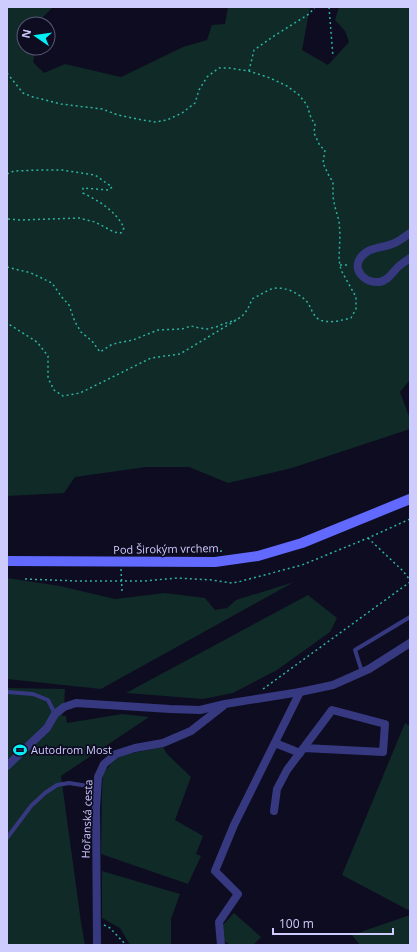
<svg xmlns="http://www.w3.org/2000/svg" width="417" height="952" font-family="'Open Sans',sans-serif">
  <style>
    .green { fill: #0f2a27 }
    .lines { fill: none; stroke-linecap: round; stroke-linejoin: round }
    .path { stroke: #2cb3a2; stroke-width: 1.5; stroke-dasharray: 2 3; stroke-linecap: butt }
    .lane { stroke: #363980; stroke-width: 4 }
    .street { stroke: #363980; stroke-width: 8 }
    .secondary { stroke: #6269ff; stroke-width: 10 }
    .labels { text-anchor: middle; stroke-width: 3.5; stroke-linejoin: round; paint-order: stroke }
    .street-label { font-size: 11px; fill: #cecbff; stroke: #0e0c20 }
    .poi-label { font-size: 11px; fill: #cecbff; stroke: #0e0c20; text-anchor: start }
  </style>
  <rect width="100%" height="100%" fill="#0e0c20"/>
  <!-- green -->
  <g class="green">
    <polygon points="7,7 53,7 40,20 40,24 24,24 24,48 36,48 33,62 44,73 65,64 121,77 183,47 207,40 212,25 225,24 228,7 310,7 302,50 328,65 349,42 345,31 335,20 339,7 410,7 410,380 400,392 410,419 410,429 292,468 228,483 189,467 146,467 75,477 64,493 7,496"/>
    <polygon points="7,578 60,586 115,599 165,593 205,598 215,610 227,608 236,600 294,582 101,689 7,679"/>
    <polygon points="308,595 337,618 330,632 277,670 233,693 203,699 126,693"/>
    <polygon points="7,688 65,689 64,707 62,716 66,716 67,723 122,714 149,717 61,776 81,922 85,945 7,945"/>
    <polygon points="405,723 410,726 410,911 342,875"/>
    <polygon points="163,747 167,754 191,777 175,820 203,836 196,854 201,856 188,884 101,854 102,788 103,773 118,756"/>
    <polygon points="102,871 180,894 171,919 171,945 130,945 120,928 102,918"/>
    <polygon points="234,913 261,937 253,945 230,945 223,940 221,927"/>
    <polygon points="410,915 410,945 360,945 352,935"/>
  </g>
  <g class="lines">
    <!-- path -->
    <g class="path">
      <polyline points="329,7 333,57"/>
      <polyline points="249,71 254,50 274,36 309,14 315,7"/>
      <path d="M7,73l16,20 10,4 28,7 41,5 16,6 24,5 13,2 12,-2 15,-7 13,-10 4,-13 8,-13 12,-9h10l20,3 21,7 17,8 12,9 8,10 4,13 4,6 -1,9 6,13 5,4 -2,13 6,13 4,6v15l2,10 4,14 1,13 -1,26 2,10 15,27v12l-5,9c-9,2 -18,5 -28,3 -9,-2 -11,-11 -15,-18 -8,-10 -27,-19 -39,-13 -6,3 -11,6 -17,9 -3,8 -6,15 -14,20l-58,35 -29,4 -71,35 -17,3 -9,-6 -6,-12v-22l-11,-14 -30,-19"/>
      <path d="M7,174l7,-3 27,-1h21l33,5 17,12 -3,3 -26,-2v5c16,8 33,18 41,35l-3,5 -7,-1 -19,-10 -16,-4 -58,2 -14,-1"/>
      <polyline points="340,265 350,265"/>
      <polyline points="7,267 31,273 52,283 61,296 69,305 75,322 81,332 92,341 100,352 111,345 117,343 133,340 158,330 182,329 191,326 199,328 207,329 216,327 223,324 236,320"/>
      <polyline points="368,538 403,571 410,580"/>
      <polyline points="200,552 223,551"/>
      <polyline points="121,569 122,591"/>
      <polyline points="25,579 77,581 144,581 177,578 212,580 232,583 238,582 302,565 368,538 410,519"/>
      <polyline points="263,689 410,582"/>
      <polyline points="104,925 110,928 126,945"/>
    </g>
    <!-- lane -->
    <g class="lane">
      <polyline points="362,672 355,650 410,617"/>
      <polyline points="7,692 33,694 48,700 55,714"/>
      <polyline points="7,838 31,806 45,793 57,785 69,783 88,786 97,787"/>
    </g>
    <!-- street -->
    <g class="street">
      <path d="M410,233c-6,4 -11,9 -18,11 -10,4 -23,3 -31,13 -10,13 4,26 18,25 9,-1 13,-9 19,-15 3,-3 8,-6 12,-9"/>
      <polyline points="275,743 300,753"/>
      <polyline points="7,766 47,728 55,714 64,707 76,703 170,709 200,710 225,704 300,692 333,685 369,669 410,643"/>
      <polyline points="274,811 277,789 287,770 332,710 385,724 383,752 304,748"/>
      <polyline points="97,945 96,808 98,777 104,764 116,754 135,748 163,743 191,731 223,706"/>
      <polyline points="221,945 219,922 238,894 215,871 234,825 300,692"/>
    </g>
    <!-- secondary -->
    <polyline class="secondary" points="7,561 215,562 258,556 302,543 410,499"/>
  </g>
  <!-- icons -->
  <defs>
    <g id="stadium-bare" transform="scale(1.08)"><path d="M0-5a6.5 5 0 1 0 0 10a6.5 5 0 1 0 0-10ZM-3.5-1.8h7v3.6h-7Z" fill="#00eef6" stroke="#0e0c20" stroke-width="2.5" paint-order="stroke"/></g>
  </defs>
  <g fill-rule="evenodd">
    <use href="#stadium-bare" x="20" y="750"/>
  </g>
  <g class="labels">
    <!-- street labels -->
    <g class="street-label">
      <text transform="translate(166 549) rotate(-1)" y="4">Pod Širokým vrchem</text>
      <text transform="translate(87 819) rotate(-88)" y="4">Hořanská cesta</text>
    </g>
    <!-- poi labels -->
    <g class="poi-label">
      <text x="31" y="754">Autodrom Most</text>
    </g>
  </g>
  <!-- border -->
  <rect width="417" height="952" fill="none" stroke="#cecbff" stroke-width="16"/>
  <!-- north arrow -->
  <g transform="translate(36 36) rotate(283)"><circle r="19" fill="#0e0c20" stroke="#5b5879"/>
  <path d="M0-3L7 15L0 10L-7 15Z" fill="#00eef6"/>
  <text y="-6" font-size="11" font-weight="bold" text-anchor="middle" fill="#cecbff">N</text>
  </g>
  <!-- scale -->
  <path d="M273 928v6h120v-6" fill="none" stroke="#cecbff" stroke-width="2"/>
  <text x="279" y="928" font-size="12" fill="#cecbff" stroke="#0e0c20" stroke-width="3" paint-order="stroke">100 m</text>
</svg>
